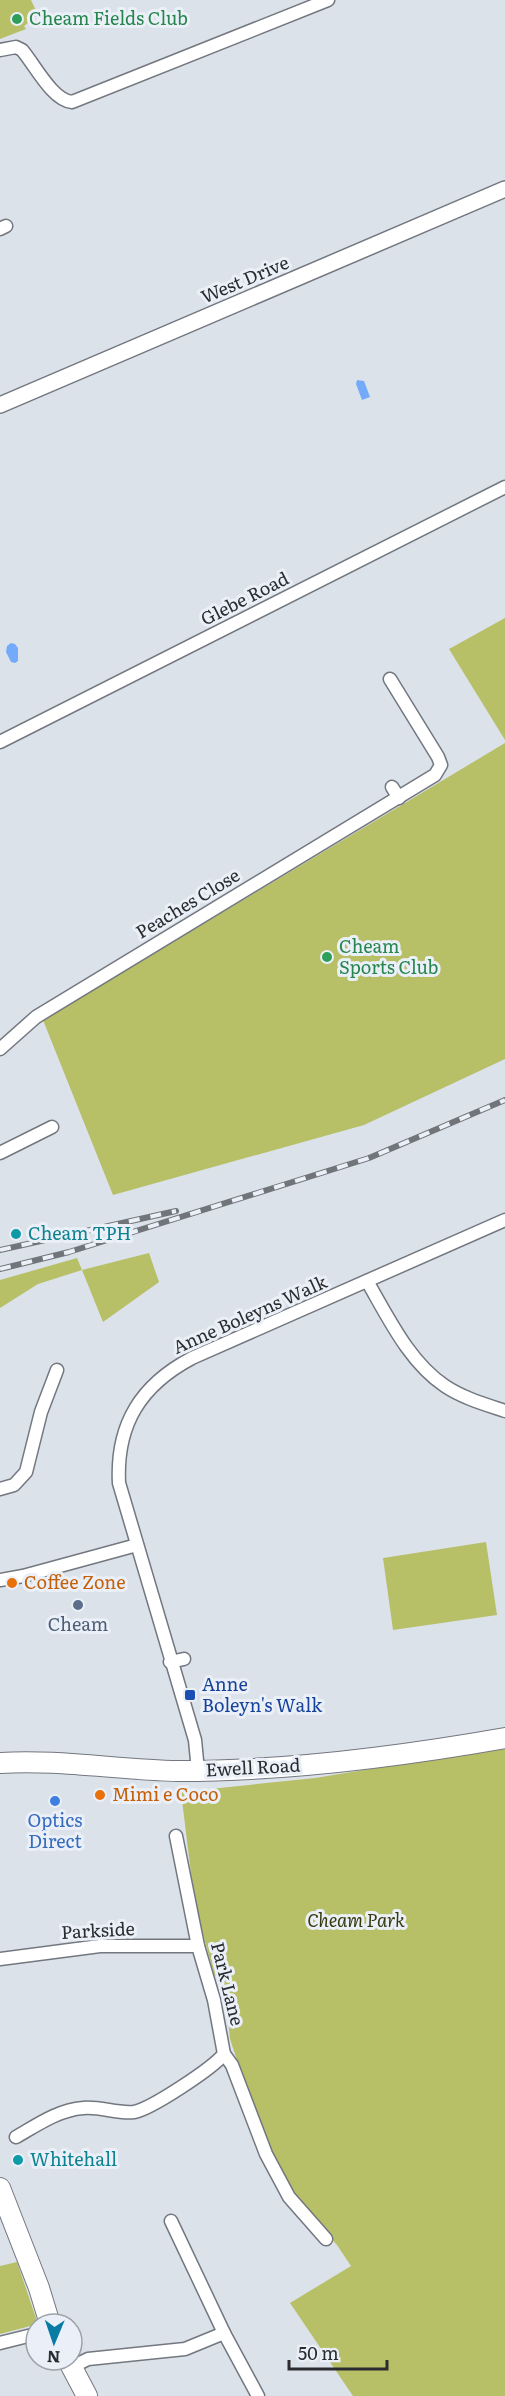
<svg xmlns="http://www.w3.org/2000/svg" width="505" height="2396" font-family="Literata,serif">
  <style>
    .green { fill: #b7bf67 }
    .water { fill: #73abfa }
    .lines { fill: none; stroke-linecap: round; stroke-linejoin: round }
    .minor-casing { stroke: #73777f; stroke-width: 15 }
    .tertiary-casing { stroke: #73777f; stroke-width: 18 }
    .primary-casing { stroke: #73777f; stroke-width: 22 }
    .trunk-casing { stroke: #73777f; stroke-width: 22 }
    .minor { stroke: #fff; stroke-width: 12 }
    .tertiary { stroke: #fff; stroke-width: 15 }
    .primary { stroke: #fff; stroke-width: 20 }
    .trunk { stroke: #fff; stroke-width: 20 }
    .rail-casing { stroke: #71757a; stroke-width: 6 }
    .rail { stroke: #eaeff8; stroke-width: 4; stroke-dasharray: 11; stroke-linecap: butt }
    .leisure-dot { fill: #2e9e5b; stroke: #eaeff8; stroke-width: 2 }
    .culture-dot { fill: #0f9aa8; stroke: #eaeff8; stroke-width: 2 }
    .food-dot { fill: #e8710a; stroke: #eaeff8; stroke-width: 2 }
    .service-dot { fill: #5c6f8a; stroke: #eaeff8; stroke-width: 2 }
    .transit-dot { fill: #1a4fb4; stroke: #eaeff8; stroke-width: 2 }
    .shop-dot { fill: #3f7fe0; stroke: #eaeff8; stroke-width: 2 }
    .labels { text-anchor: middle; stroke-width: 6; stroke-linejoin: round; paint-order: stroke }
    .leisure-label { font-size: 18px; fill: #27864d; stroke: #eaeff8; text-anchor: start }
    .street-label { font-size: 18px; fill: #2a2c2f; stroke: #eaeff8 }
    .culture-label { font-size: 18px; fill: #0d838f; stroke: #eaeff8; text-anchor: start }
    .food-label { font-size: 18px; fill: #c56008; stroke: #eaeff8; text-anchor: start }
    .service-label { font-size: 18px; fill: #4e5e75; stroke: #eaeff8 }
    .transit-label { font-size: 18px; fill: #164399; stroke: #eaeff8; text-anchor: start }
    .shop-label { font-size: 18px; fill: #366cbe; stroke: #eaeff8 }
    .park-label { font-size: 18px; font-style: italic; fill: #35390c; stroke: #eaeff8 }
  </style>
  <rect width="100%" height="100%" fill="#dce2ea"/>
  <!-- green -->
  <g class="green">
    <polygon points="0,0 31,0 38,15 24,26 26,29 0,39"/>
    <polygon points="505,618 505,740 449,649"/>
    <polygon points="505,743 505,1059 364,1125 113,1195 43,1020"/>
    <polygon points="149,1253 159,1282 103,1322 82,1270 38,1284 0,1308 0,1280 77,1258 82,1270"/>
    <polygon points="486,1542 497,1615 393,1630 383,1558"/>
    <polygon points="505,1747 505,2396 353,2396 290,2303 351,2266 337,2245 301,2206 273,2161 238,2063 230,2039 225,1989 214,1974 195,1906 181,1792 315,1778"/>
    <polygon points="17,2262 38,2324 0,2334 0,2266"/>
  </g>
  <!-- water -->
  <g class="water">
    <polygon points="357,380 364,381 370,397 362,400 356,384"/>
    <polygon points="11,643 15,644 18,648 18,661 15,663 11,662 6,652 7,646"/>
  </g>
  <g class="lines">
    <!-- minor casing -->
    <g class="minor-casing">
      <g id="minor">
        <path d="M0,50l16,-3 6,3c13,15 30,50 50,52l256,-102"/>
        <polyline points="0,229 6,226"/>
        <polyline points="0,742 505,487"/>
        <polyline points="392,787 399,798"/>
        <polyline points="0,1049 36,1017 435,775 441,765 438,757 390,679"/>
        <polyline points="0,1153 52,1127"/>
        <path d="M367,1281c21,36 42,81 78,105 18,12 39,18 60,25"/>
        <polyline points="0,1489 14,1485 26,1472 41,1412 57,1370"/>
        <polyline points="0,1580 23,1576 137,1545"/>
        <polyline points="170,1662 184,1659"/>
        <path d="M198,1771l-3,-31 -76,-257c-3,-59 22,-98 73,-125l313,-138"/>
        <polyline points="0,1959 100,1946 198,1946"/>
        <polyline points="224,2054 232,2065 266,2154 289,2197 326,2239"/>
        <path d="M16,2137c21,-12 42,-27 67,-29 17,-2 34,6 51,4 17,-3 79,-44 90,-58l-10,-54 -16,-54 -22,-110"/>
        <polyline points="171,2221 224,2333"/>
        <polyline points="0,2343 36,2334"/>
        <polyline points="72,2367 88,2359 185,2349 224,2333 258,2396"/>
      </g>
    </g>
    <!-- tertiary casing -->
    <g class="tertiary-casing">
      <polyline id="tertiary" points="0,405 505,189"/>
    </g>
    <!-- primary casing -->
    <g class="primary-casing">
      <g id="primary">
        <polyline points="0,2188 39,2288 50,2324"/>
        <polyline points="68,2360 87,2396"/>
      </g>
    </g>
    <!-- trunk casing -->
    <g class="trunk-casing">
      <path id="trunk" d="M0,1763c56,-4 120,7 178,8 110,0 219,-14 327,-33"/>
    </g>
    <!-- minor -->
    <use href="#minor" class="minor"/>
    <!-- tertiary -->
    <use href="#tertiary" class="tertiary"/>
    <!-- primary -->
    <use href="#primary" class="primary"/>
    <!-- trunk -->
    <use href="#trunk" class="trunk"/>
    <!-- rail casing -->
    <g class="rail-casing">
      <g id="rail">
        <polyline points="0,1250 176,1211"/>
        <polyline points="0,1269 69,1252 369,1158 505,1100"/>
      </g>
    </g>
    <!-- rail -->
    <use href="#rail" class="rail"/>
  </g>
  <!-- markers -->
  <g class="leisure-dot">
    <circle cx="17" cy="19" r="6"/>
    <circle cx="327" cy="957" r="6"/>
  </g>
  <g class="culture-dot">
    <circle cx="16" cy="1234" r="6"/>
    <circle cx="18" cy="2160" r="6"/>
  </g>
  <g class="food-dot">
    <circle cx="12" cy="1583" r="6"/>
    <circle cx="100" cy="1795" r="6"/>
  </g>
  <circle class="service-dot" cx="78" cy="1605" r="6"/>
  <rect class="transit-dot" x="184" y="1689" width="12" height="12" rx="3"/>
  <circle class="shop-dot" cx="55" cy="1801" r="6"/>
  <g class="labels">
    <!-- leisure labels -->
    <g class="leisure-label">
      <text x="29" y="25">Cheam Fields Club</text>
      <text x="339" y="953">Cheam<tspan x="339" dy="21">Sports Club</tspan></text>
    </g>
    <!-- street labels -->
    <g class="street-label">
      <text transform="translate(245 280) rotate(-23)" y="6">West Drive</text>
      <text transform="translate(245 599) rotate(-27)" y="6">Glebe Road</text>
      <text transform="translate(188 904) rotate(-31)" y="6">Peaches Close</text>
      <text transform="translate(250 1315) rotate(-24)" y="6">Anne Boleyns Walk</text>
      <text transform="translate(253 1768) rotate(-3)" y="6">Ewell Road</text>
      <text transform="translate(98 1931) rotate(-3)" y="6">Parkside</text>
      <text transform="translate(227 1984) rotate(76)" y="6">Park Lane</text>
    </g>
    <!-- culture labels -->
    <g class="culture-label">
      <text x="28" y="1240">Cheam TPH</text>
      <text x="30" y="2166">Whitehall</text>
    </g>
    <!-- food labels -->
    <g class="food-label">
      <text x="24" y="1589">Coffee Zone</text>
      <text x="112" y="1801">Mimi e Coco</text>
    </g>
    <!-- service labels -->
    <g class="service-label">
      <text x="78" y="1631">Cheam</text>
    </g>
    <!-- transit labels -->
    <g class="transit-label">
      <text x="202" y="1691">Anne<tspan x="202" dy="21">Boleyn's Walk</tspan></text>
    </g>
    <!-- shop labels -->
    <g class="shop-label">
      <text x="55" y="1827">Optics<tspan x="55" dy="21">Direct</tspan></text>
    </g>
    <!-- park labels -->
    <g class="park-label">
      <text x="356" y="1927">Cheam Park</text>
    </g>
  </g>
  <!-- north arrow -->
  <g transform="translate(54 2342) rotate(182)"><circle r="28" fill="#eaeff8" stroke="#9da1a8" stroke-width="1.5"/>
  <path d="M0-4.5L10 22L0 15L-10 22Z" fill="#0a7ca4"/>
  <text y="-9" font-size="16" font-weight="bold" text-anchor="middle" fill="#2a2c2f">N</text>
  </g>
  <!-- scale -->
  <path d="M289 2360v9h98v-9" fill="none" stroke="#2a2c2f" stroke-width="3"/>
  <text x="298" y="2360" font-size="18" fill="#2a2c2f" stroke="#eaeff8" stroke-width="4.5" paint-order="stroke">50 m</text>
</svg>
